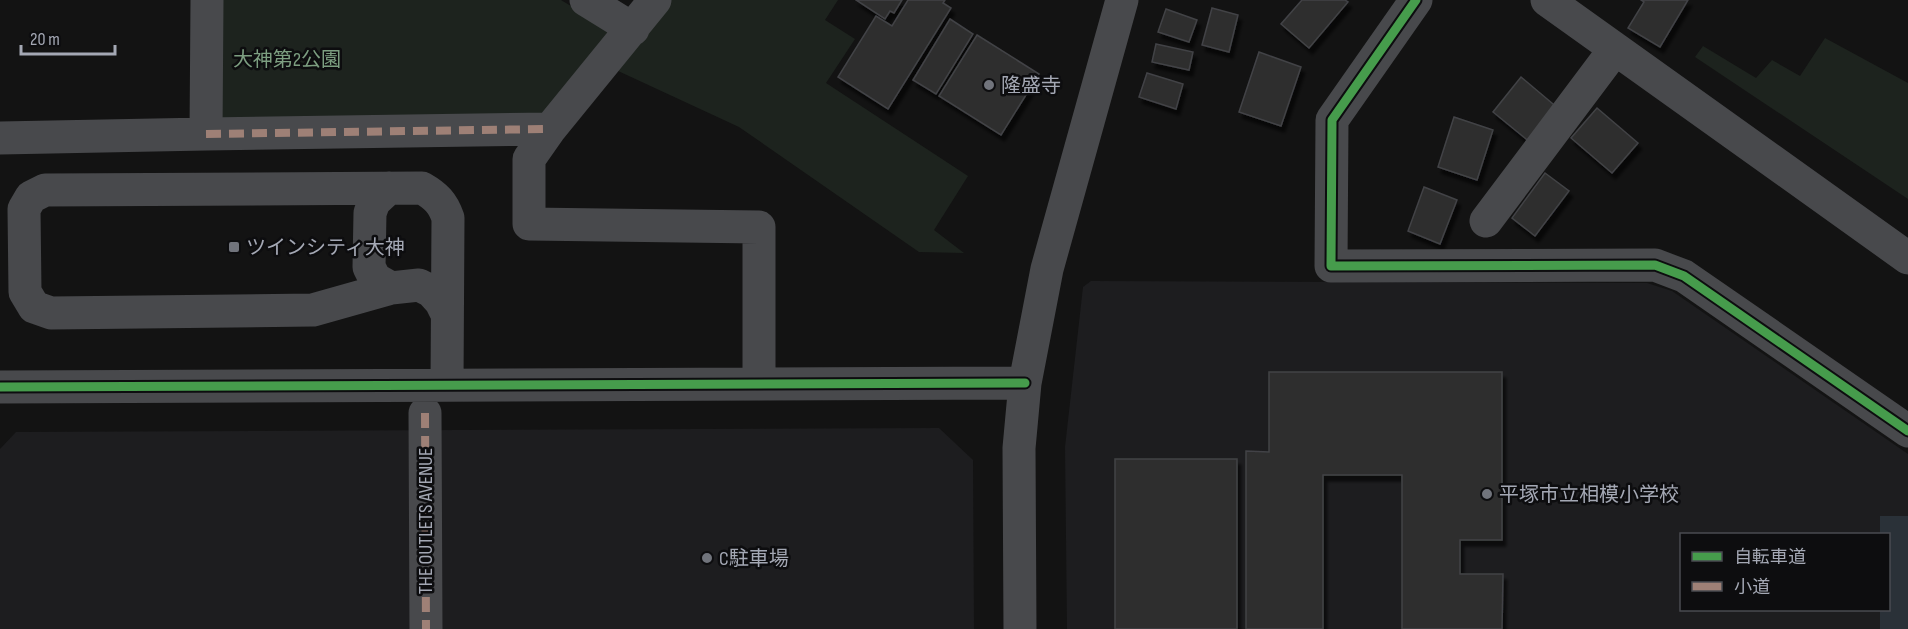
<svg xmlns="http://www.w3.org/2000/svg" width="1908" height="629" font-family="'Sofia Sans Condensed','Noto Sans JP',sans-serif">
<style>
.built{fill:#1d1d1f;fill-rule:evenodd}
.green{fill:#1d231e}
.water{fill:#2a3138}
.building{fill:#2e2e2e;stroke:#424346;stroke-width:1.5;filter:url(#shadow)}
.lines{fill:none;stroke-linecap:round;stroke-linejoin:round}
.minor{stroke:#48494c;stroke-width:33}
.quiet{stroke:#9e8076;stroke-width:8;stroke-dasharray:15 8;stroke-linecap:butt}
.cycleway-casing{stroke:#0d0d0f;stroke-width:13}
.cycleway{stroke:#469c4c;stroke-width:9}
.poi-dot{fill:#71747c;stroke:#0d0d0f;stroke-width:2}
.labels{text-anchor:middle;stroke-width:5;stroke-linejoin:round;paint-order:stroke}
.park-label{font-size:20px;fill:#7c9e80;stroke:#0d0d0f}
.poi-label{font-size:20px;fill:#a4a8b4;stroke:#0d0d0f;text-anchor:start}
.street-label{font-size:20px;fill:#a4a8b4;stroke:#0d0d0f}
</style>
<defs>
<filter id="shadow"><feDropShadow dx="3.5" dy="6" stdDeviation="1.5" flood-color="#0009"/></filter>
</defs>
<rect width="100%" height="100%" fill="#131313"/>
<path class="built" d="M 1091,281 L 1647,283 L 1672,291 L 1908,454 L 1908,629 L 1067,629 L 1065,447 L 1083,287 ZM 1682,534 L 1888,534 L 1888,610 L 1682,610 Z
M 939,428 L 973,460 L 974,629 L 0,629 L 0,449 L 16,432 Z"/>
<path class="green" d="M 219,0 L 561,0 L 612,31 L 549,113 L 220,120 Z
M 670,0 L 838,0 L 825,20 L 855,39 L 826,83 L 968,176 L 934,230 L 964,253 L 919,252 L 739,127 L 616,70 Z
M 1825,38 L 1908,83 L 1908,199 L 1695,57 L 1703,46 L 1756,78 L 1772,60 L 1800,76 Z"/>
<path class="water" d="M 1880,516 L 1908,516 L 1908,629 L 1880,629 L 1880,610 L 1888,610 L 1888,534 L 1880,534 Z"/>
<path class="building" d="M 856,0 L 902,0 L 894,13 L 890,11 L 885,19 Z
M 908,0 L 945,0 L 943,3 L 951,8 L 888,109 L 838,77 L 876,16 L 892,26 Z
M 1302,0 L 1345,0 L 1348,2 L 1309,48 L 1281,24 Z
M 1641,0 L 1688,0 L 1660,47 L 1628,28 L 1644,2 Z
M 1212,8 L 1238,15 L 1229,52 L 1202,45 Z
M 1166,9 L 1197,20 L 1189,42 L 1158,32 Z
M 950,19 L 973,34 L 936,94 L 913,80 Z
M 977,35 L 1039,74 L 1001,135 L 939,96 Z
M 1156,44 L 1193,52 L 1189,70 L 1152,62 Z
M 1259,52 L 1301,67 L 1281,126 L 1239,112 Z
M 1147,73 L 1183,84 L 1176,109 L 1139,97 Z
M 1521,77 L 1559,109 L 1531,143 L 1493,112 Z
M 1597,108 L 1638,143 L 1612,173 L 1571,138 Z
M 1454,117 L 1493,130 L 1477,180 L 1438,167 Z
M 1545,173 L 1569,191 L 1535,236 L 1512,218 Z
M 1424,187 L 1457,200 L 1440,244 L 1408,231 Z
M 1269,372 L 1502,372 L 1502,540 L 1460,540 L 1460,574 L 1503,574 L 1502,629 L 1402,629 L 1402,475 L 1323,475 L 1323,629 L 1246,629 L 1246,451 L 1269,452 Z
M 1115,459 L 1237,459 L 1237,629 L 1115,629 Z"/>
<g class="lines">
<path class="minor" d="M 586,0 L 633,29
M 655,0 L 550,129 L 529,159 L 529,224 L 759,227 L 759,384
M 1416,0 L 1332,120 L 1331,266 L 1655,265 L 1684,276 L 1908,431
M 1547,0 L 1908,258
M 206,134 L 550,129
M 0,138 L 206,134 L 207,0
M 389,188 L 374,202 L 370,213 L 369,267 L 375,279 L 391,288
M 1486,221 L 1615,49
M 447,314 L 441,302 L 431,291 L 419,285 L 391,288 L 313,310 L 51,313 L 34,307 L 25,292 L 24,209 L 31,197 L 45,190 L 422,188 C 436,196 443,203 448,218 L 447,385
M 0,387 L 1025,383
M 425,413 L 426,629
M 1020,629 L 1019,448 L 1025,383 L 1047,269 L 1122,0"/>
<path class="quiet" d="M 206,134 L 550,129
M 425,413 L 426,629"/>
<defs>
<path id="cycleway" d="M 1416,0 L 1332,120 L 1331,266 L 1655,265 L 1684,276 L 1908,431
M 0,387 L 1025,383"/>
</defs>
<use href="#cycleway" class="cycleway-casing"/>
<use href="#cycleway" class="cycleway"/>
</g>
<g class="poi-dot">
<circle cx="989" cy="85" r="6"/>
<rect x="228" y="241" width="12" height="12" rx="3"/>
<circle cx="1487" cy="494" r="6"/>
<circle cx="707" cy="558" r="6"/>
</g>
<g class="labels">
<g class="park-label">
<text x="287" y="66">大神第2公園</text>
</g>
<g class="poi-label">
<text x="1001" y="92">隆盛寺</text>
<text x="246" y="254">ツインシティ大神</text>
<text x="1499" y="501">平塚市立相模小学校</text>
<text x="719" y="565">C駐車場</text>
</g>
<g class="street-label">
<text transform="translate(425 521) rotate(-90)" y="7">THE OUTLETS AVENUE</text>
</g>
</g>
<rect x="1680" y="533" width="210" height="78" fill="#0d0d0f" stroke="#494b51" stroke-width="1.5"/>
<rect x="1692" y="552" width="30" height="9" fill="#469c4c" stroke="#494b51" stroke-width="1.5"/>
<text x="1734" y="563" font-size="18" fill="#a4a8b4">自転車道</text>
<rect x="1692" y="582" width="30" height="9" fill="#9e8076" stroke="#494b51" stroke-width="1.5"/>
<text x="1734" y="593" font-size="18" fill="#a4a8b4">小道</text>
<path d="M21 45v9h94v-9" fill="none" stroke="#a4a8b4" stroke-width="3"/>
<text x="30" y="45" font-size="18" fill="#a4a8b4" stroke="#0d0d0f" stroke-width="4.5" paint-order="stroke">20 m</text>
</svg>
